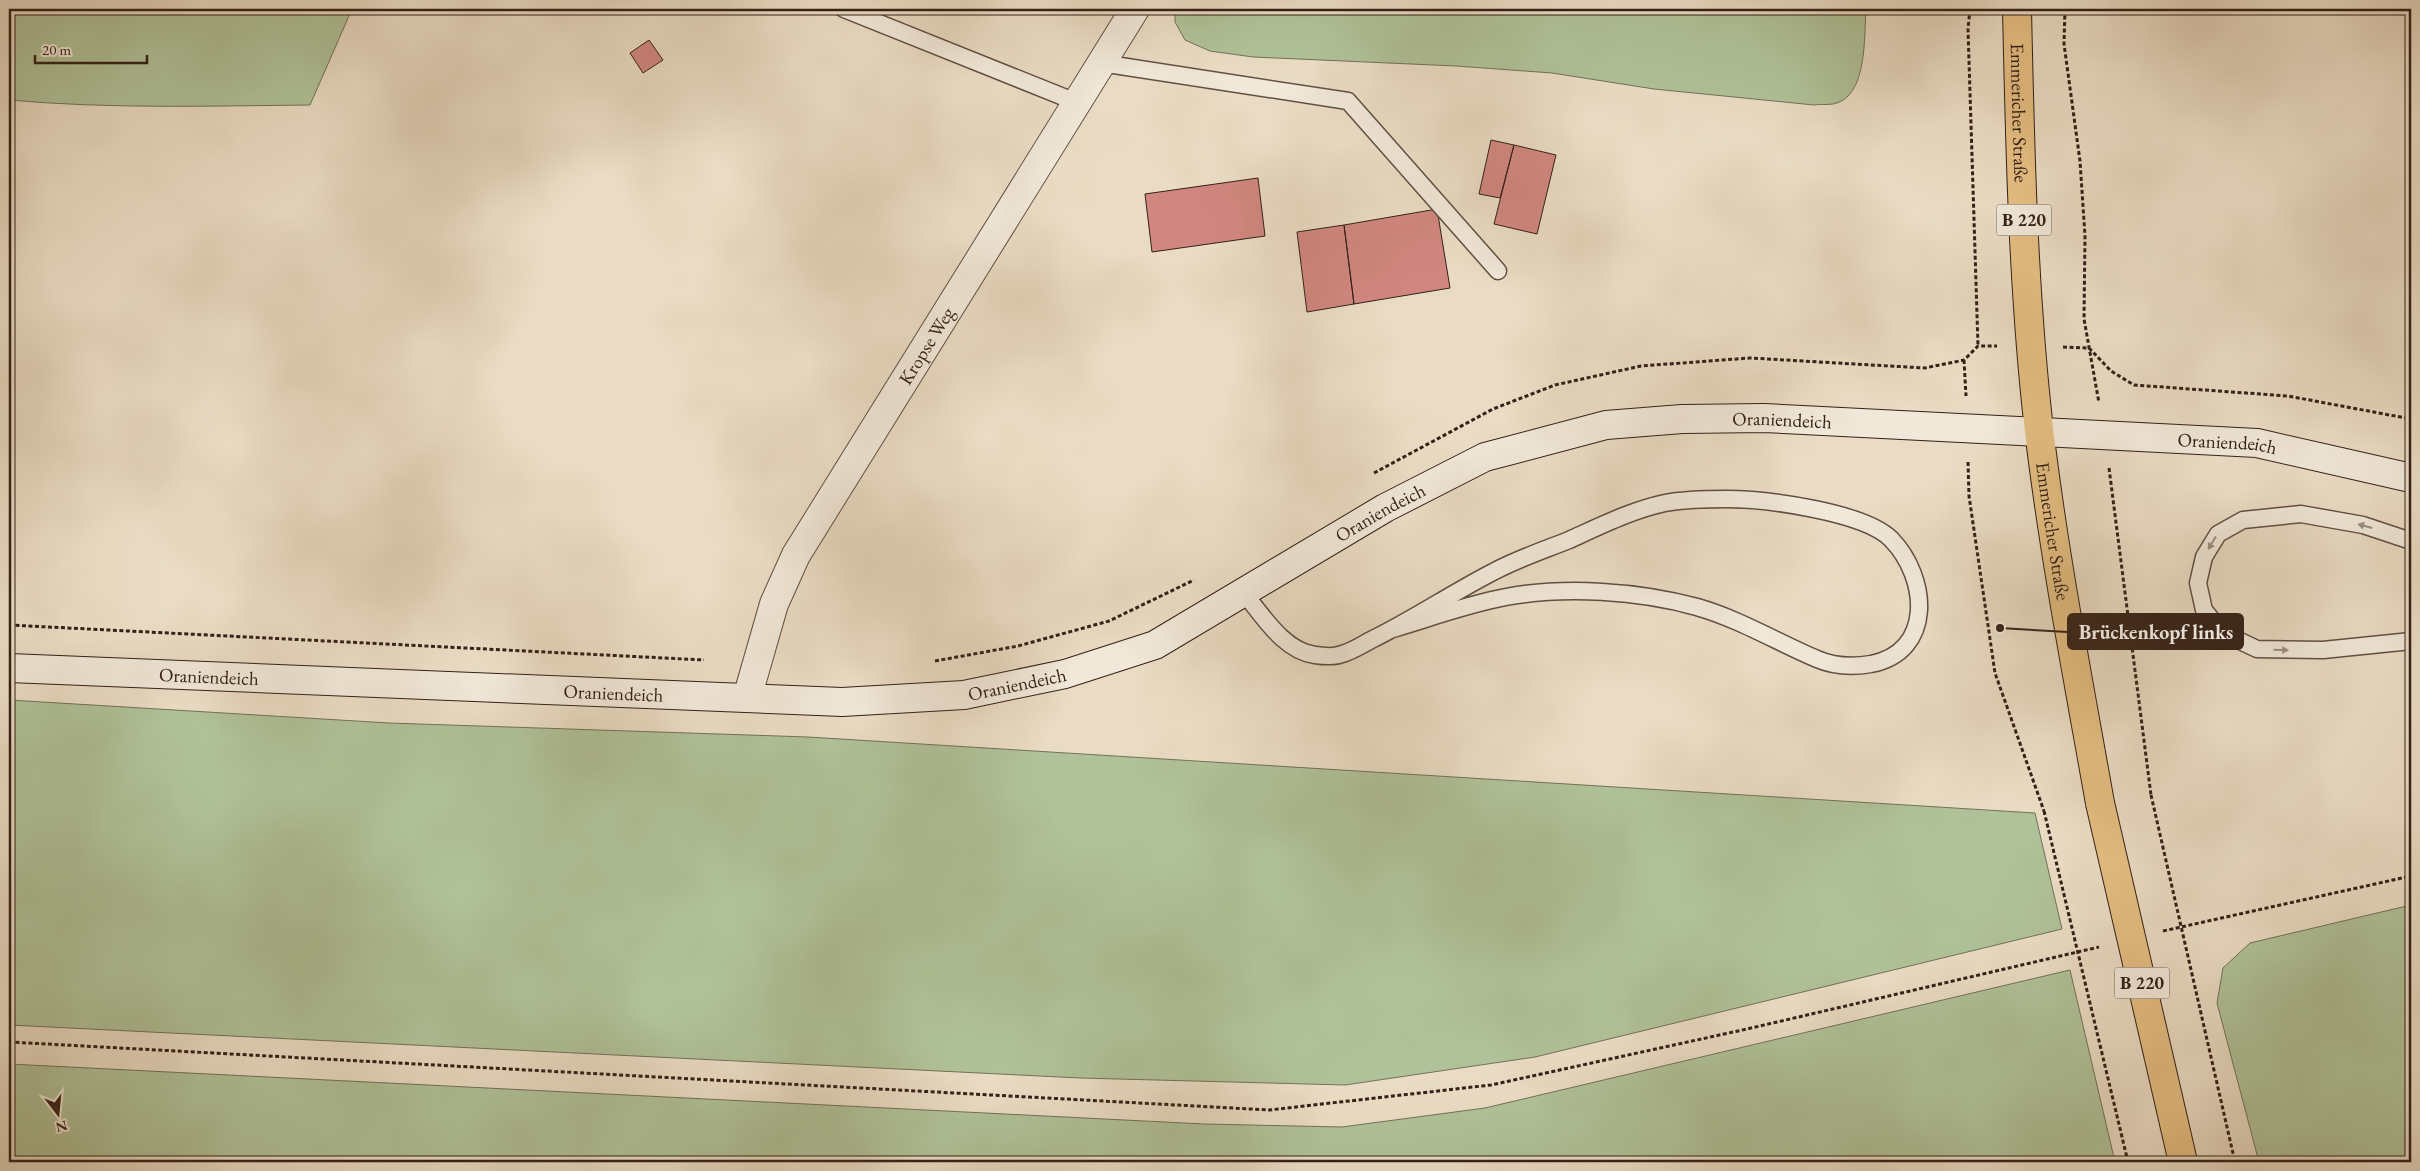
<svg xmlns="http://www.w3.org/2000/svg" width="2420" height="1171" font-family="'EB Garamond',serif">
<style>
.green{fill:#b0c299;stroke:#727158}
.building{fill:#d18780;stroke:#332017}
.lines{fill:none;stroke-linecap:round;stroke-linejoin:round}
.service-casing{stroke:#614f42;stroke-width:19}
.minor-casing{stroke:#614f42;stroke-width:30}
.secondary-casing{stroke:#332017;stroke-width:30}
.primary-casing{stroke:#332017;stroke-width:30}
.path{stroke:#332017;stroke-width:3;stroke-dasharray:4 2.5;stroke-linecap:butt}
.service{stroke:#f1e8d9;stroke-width:16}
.minor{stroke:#f1e8d9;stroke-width:28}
.secondary{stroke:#f1e8d9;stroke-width:28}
.primary{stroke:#e5be82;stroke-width:28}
.primary-bridge-casing{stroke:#332017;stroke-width:30;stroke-linecap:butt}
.path-bridge{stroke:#332017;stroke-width:3;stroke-dasharray:4 2.5;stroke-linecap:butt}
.primary-bridge{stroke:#e5be82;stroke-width:28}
.oneway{fill:#9c8e82}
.labels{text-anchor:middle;stroke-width:4;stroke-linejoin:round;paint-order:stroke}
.shield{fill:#f1e8d9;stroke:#6c5c51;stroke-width:1}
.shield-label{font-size:18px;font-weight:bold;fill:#332017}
.street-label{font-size:19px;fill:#332017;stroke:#f1e8d9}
.leader{fill:none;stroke:#332017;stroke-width:2}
.callout-dot{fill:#332017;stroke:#f1e8d9;stroke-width:2}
.callout{fill:#332017;stroke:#332017;stroke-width:2}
.callout-label{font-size:20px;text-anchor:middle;font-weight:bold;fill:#fff}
</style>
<rect width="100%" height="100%" fill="#eadcc4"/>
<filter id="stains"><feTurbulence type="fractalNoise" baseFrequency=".004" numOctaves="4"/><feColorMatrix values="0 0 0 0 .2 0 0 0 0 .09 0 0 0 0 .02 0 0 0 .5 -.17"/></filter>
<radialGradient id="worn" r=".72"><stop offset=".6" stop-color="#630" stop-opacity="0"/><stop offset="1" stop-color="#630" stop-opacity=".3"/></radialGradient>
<path class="green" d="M 9,9 L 352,9 L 310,105 C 210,106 109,109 9,100 Z
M 1175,9 L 1866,9 C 1864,35 1868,98 1833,104 C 1827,105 1820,104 1814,105 L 1654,89 L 1552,73 L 1456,66 L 1253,57 L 1210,51 L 1185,40 L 1175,22 Z
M 9,700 L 389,723 L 808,737 L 2035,813 L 2062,929 L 1535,1057 L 1345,1085 L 1080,1078 L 9,1025 Z
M 2411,905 L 2411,1162 L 2259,1162 L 2217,1003 L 2223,968 L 2250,943 Z
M 2070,970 L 2115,1162 L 9,1162 L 9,1064 L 1204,1124 L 1342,1127 L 1485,1108 Z"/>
<path class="building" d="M 649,40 L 663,60 L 643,73 L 630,53 Z
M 1491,140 L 1514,145 L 1500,198 L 1479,194 Z
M 1514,145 L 1556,155 L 1537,234 L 1494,224 Z
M 1258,178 L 1265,236 L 1152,252 L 1145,194 Z
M 1437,209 L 1450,288 L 1354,304 L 1344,225 Z
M 1344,225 L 1354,304 L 1307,312 L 1297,232 Z"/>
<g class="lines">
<defs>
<path id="service" d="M 844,9 L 1076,102
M 1101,63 L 1348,101 L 1498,271
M 2411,541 L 2363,525 L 2301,514 L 2243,520 L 2218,534 L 2204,557 L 2198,583 L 2204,610 L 2223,633 L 2257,649 L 2323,650 L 2411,641
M 1244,593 C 1263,616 1284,651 1315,655 C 1322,656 1335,657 1342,654 C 1353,651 1363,644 1373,639 C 1414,619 1452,593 1493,572 C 1517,559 1544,550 1569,540 C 1600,526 1632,510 1665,503 C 1685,499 1707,499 1727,499 C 1766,499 1864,512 1891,539 C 1929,578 1934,652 1871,664 C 1853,667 1833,666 1817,659 C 1777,642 1739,619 1697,607 C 1639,591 1565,586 1506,597 C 1468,604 1430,618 1393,629"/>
<g id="minor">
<path id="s1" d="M 747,698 L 774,604 L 796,555 L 1135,9"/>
</g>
<g id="secondary">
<path id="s2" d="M 9,668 L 842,702 L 964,695 L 1065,674 L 1155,645 L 1385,508 L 1485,457 L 1606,425 L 1682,419 L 1764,418 L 2257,443 L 2411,478"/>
</g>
<g id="primary">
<path id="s3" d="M 2017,9 C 2020,149 2023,290 2039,430 C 2054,555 2078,679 2100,803"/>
</g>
</defs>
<use href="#service" class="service-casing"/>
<use href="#minor" class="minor-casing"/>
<use href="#secondary" class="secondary-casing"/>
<use href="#primary" class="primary-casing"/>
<path class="path" d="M 1970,9 L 1968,29 L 1978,346
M 2065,9 L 2064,44 L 2080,161 L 2085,236 L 2084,319 L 2099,403
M 2063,347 L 2089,348 L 2111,371 L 2134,385 L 2288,396 L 2411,419
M 1964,360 L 1966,396
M 1968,462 L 1969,496 L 1995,673 L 2044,811
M 2109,468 L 2151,795
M 1374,473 L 1493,409 L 1555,385 L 1641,366 L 1750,358 L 1925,368 L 1964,360 L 1978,346 L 1997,346
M 9,625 L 704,660
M 935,661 L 1018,646 L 1109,621 L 1194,580
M 2163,931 L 2411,876
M 9,1042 L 1269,1110 L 1491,1085 L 1747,1029 L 2099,947"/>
<use href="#service" class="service"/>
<use href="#minor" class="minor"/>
<use href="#secondary" class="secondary"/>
<use href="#primary" class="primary"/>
<defs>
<path id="primary-bridge" d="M 2100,803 L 2183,1162"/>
</defs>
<use href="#primary-bridge" class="primary-bridge-casing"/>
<path class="path-bridge" d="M 2151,795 L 2235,1162
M 2044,811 L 2128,1162"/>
<use href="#primary-bridge" class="primary-bridge"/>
</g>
<defs><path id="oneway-solid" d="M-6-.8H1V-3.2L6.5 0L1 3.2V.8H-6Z" transform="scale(1.25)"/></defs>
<g class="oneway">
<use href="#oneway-solid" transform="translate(2365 526) rotate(-165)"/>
<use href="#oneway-solid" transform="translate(2212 543) rotate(121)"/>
<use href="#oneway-solid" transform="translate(2281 650) rotate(1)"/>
</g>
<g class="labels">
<g class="shield">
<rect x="1996.5" y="204.5" width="55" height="31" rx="4"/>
<rect x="2114.5" y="967.5" width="55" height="31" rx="4"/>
</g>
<g class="shield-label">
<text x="2024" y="226">B 220</text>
<text x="2142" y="989">B 220</text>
</g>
<g class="street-label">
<text dy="7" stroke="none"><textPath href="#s3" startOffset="104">Emmericher Straße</textPath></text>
<text dy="7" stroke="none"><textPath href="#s1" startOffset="398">Kropse Weg</textPath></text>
<text dy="7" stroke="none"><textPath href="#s2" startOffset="1835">Oraniendeich</textPath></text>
<text dy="7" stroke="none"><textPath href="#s2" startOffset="2281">Oraniendeich</textPath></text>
<text dy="7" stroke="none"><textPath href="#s2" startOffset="1415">Oraniendeich</textPath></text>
<text dy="7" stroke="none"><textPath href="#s3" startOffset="524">Emmericher Straße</textPath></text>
<text dy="7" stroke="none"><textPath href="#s2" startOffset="200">Oraniendeich</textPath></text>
<text dy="7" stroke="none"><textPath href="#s2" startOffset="1010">Oraniendeich</textPath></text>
<text dy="7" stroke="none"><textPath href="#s2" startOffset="605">Oraniendeich</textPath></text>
</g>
</g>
<path class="leader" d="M2000 628L2068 632"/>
<circle class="callout-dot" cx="2000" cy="628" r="5"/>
<rect class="callout" x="2068" y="614" width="175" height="35" rx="5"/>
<g class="callout-label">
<text x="2156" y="639">Brückenkopf links</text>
</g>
<rect width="2420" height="1171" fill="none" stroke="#eadcc4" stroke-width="30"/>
<rect x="10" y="10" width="2400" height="1151" fill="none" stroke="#332017" stroke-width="2.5"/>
<rect x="15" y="15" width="2390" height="1141" fill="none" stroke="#332017"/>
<g transform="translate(58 1114) rotate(164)" stroke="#f1e8d9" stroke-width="4" paint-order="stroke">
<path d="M0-4L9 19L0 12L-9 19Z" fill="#332017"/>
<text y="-8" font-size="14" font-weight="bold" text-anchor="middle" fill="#332017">N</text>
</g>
<path d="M35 55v8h112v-8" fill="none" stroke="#332017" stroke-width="2.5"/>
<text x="42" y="55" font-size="15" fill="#332017" stroke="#f1e8d9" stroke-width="4" paint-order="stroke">20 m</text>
<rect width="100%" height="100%" filter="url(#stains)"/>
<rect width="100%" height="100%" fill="url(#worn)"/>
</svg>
